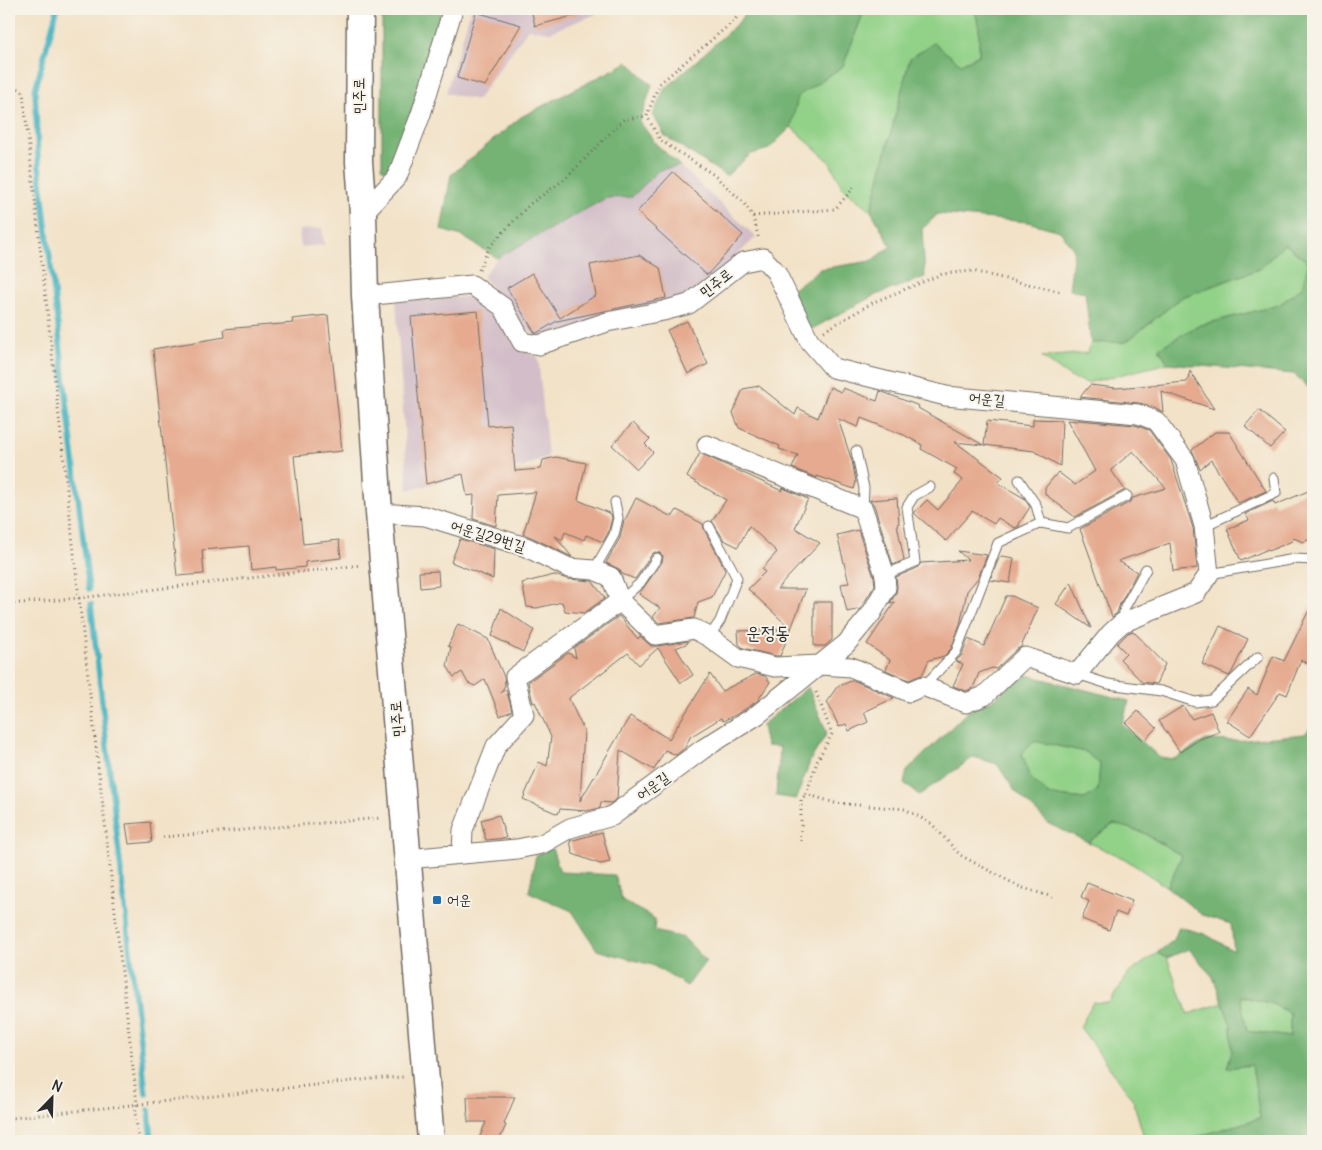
<svg xmlns="http://www.w3.org/2000/svg" width="1322" height="1150" font-family="Delius,'Poor Story',sans-serif">
<style>
.industrial{fill:#d2bdc8}
.green{fill:#92d188;stroke:#5e7e5a}
.forest{fill:#75b374;stroke:#506f50;fill-rule:evenodd}
.lines{fill:none;stroke-linecap:round;stroke-linejoin:round}
.stream{stroke:#46b4c1;stroke-width:5.5}
.building{fill:#e5aa8f}
.service-casing{stroke:#716b62;stroke-width:11}
.minor-casing{stroke:#716b62;stroke-width:21}
.secondary-casing{stroke:#716b62;stroke-width:29}
.path{stroke:#716b62;stroke-width:3;stroke-dasharray:1 4;stroke-linecap:butt}
.service{stroke:#fff;stroke-width:9}
.minor{stroke:#fff;stroke-width:19}
.secondary{stroke:#fff;stroke-width:26}
.poi-dot{fill:#1f6fb2;stroke:#f7f3e8;stroke-width:2}
.labels{text-anchor:middle;stroke-width:4;stroke-linejoin:round;paint-order:stroke}
.street-label{font-size:15px;fill:#2b2b2b;stroke:#f7f3e8}
.poi-label{font-size:15px;fill:#2b2b2b;stroke:#f7f3e8;text-anchor:start}
.quarter-label{font-size:18px;fill:#2b2b2b;stroke:#f7f3e8}
</style>
<rect width="100%" height="100%" fill="#f7f3e8"/>
<filter id="ink" filterUnits="userSpaceOnUse"><feTurbulence type="fractalNoise" baseFrequency=".02" numOctaves="2"/><feDisplacementMap in="SourceGraphic" scale="10" xChannelSelector="R" yChannelSelector="G"/><feConvolveMatrix kernelMatrix="1 2 1 2 8 2 1 2 1" color-interpolation-filters="sRGB"/></filter>
<filter id="wash" filterUnits="userSpaceOnUse"><feTurbulence type="fractalNoise" baseFrequency=".0096" numOctaves="4" result="noise"/><feDisplacementMap in="SourceGraphic" scale="20" xChannelSelector="R" yChannelSelector="G"/><feGaussianBlur stdDeviation="1.12" result="paint"/><feColorMatrix in="noise" values="0 0 0 0 0 0 0 0 0 0 0 0 0 0 0 0 0 1.4 0 .05"/><feComposite in="paint" operator="in"/></filter>
<g filter="url(#wash)">
<rect width="100%" height="100%" fill="#f2e2c8"/>
<path class="industrial" d="M 471,9 L 593,9 L 596,14 L 550,32 L 528,29 L 477,100 L 446,93 Z
M 680,166 L 756,237 L 707,284 L 686,297 L 538,338 L 524,327 L 483,277 L 497,258 L 606,198 L 632,197 L 659,170 Z
M 322,228 L 324,245 L 301,247 L 299,230 Z
M 476,296 L 501,315 L 516,348 L 538,357 L 548,456 L 522,468 L 480,472 L 408,490 L 396,301 Z"/>
<path class="green" d="M 864,9 L 975,9 L 979,29 L 979,55 L 961,64 L 910,58 L 871,211 L 843,188 L 829,161 L 791,127 L 798,96 L 843,66 L 861,19 Z
M 1285,244 L 1309,263 L 1302,287 L 1279,305 L 1197,326 L 1159,349 L 1168,363 L 1087,383 L 1070,377 L 1042,357 L 1087,353 L 1091,343 L 1126,342 L 1182,297 L 1259,269 Z
M 1034,741 L 1086,752 L 1100,764 L 1098,790 L 1085,799 L 1049,795 L 1031,779 L 1022,754 Z
M 1114,824 L 1142,832 L 1182,856 L 1167,887 L 1125,859 L 1088,842 Z
M 1157,953 L 1167,958 L 1188,1014 L 1223,1003 L 1231,1025 L 1232,1051 L 1227,1068 L 1252,1064 L 1260,1118 L 1183,1141 L 1142,1141 L 1143,1134 L 1133,1100 L 1080,1027 L 1093,1002 L 1109,1003 L 1129,973 Z
M 1239,996 L 1270,1003 L 1290,1013 L 1290,1037 L 1247,1031 Z"/>
<path class="forest" d="M 382,9 L 442,9 L 413,110 L 389,170 L 382,169 Z
M 747,9 L 864,9 L 861,19 L 843,66 L 798,96 L 791,127 L 769,149 L 751,154 L 726,176 L 665,136 L 653,115 L 664,90 L 739,22 Z
M 975,9 L 1313,9 L 1313,392 L 1294,374 L 1168,363 L 1159,348 L 1197,326 L 1279,305 L 1302,287 L 1309,263 L 1285,244 L 1259,269 L 1182,297 L 1126,342 L 1091,343 L 1085,292 L 1069,290 L 1074,250 L 1060,231 L 1028,222 L 938,214 L 922,229 L 925,277 L 873,296 L 808,331 L 792,290 L 820,269 L 871,261 L 891,246 L 871,211 L 910,58 L 934,43 L 961,64 L 979,55 L 979,29 Z
M 628,62 L 652,85 L 640,122 L 656,144 L 680,166 L 659,170 L 632,197 L 606,198 L 497,258 L 462,236 L 441,230 L 451,175 L 521,117 Z
M 1023,674 L 1129,701 L 1122,724 L 1159,757 L 1174,759 L 1206,740 L 1234,741 L 1305,734 L 1313,724 L 1313,1141 L 1183,1141 L 1260,1118 L 1252,1065 L 1227,1068 L 1232,1051 L 1231,1025 L 1213,977 L 1189,949 L 1167,958 L 1157,953 L 1174,940 L 1179,927 L 1205,934 L 1234,951 L 1231,924 L 1202,915 L 1167,887 L 1182,856 L 1142,832 L 1114,824 L 1088,842 L 1049,824 L 1015,791 L 997,764 L 974,757 L 919,795 L 904,783 L 907,771 L 968,711 L 994,699 ZM 1034,741 L 1086,752 L 1100,764 L 1098,790 L 1085,799 L 1049,795 L 1031,779 L 1022,754 ZM 1240,996 L 1270,1003 L 1290,1013 L 1290,1037 L 1247,1031 Z
M 808,687 L 827,733 L 811,759 L 796,799 L 776,796 L 780,747 L 766,746 L 762,725 Z
M 552,848 L 560,872 L 615,875 L 622,900 L 655,919 L 654,931 L 684,938 L 706,961 L 687,986 L 652,965 L 597,950 L 572,911 L 529,892 L 536,855 Z"/>
<g class="lines">
<path class="stream" d="M 57,9 L 35,90 L 38,157 L 89,589
M 91,604 L 146,1094
M 149,1110 L 152,1141"/>
</g>
<g id="blocks">
<path class="building" d="M 531,9 L 579,9 L 580,14 L 535,26 Z
M 476,12 L 521,25 L 485,86 L 457,78 Z
M 673,172 L 743,235 L 707,275 L 637,212 Z
M 639,255 L 660,268 L 666,298 L 557,321 L 537,333 L 535,333 L 507,288 L 532,273 L 560,318 L 596,295 L 590,265 Z
M 478,311 L 488,426 L 511,424 L 515,471 L 541,469 L 543,460 L 556,457 L 586,463 L 578,500 L 611,514 L 612,518 L 608,533 L 603,542 L 586,535 L 584,540 L 565,532 L 562,540 L 555,536 L 572,557 L 531,537 L 523,534 L 536,492 L 498,495 L 496,526 L 473,519 L 474,495 L 467,496 L 463,474 L 426,484 L 411,317 Z
M 328,315 L 342,451 L 294,456 L 303,544 L 339,540 L 341,558 L 305,562 L 305,567 L 276,570 L 276,567 L 251,570 L 249,546 L 202,550 L 204,574 L 177,576 L 153,349 L 225,337 L 224,329 L 293,323 L 292,319 Z
M 687,321 L 708,364 L 688,374 L 667,330 Z
M 1190,371 L 1214,409 L 1161,391 L 1163,412 L 1152,406 L 1139,403 L 1080,397 L 1090,385 L 1116,388 L 1187,382 Z
M 759,386 L 795,415 L 798,408 L 818,418 L 830,387 L 841,392 L 843,388 L 877,401 L 880,391 L 919,406 L 918,408 L 983,445 L 955,442 L 1003,477 L 998,483 L 1024,498 L 1030,507 L 1019,524 L 1019,526 L 1015,528 L 998,518 L 994,524 L 972,511 L 946,541 L 914,513 L 927,500 L 938,510 L 963,480 L 954,474 L 957,469 L 921,449 L 922,445 L 904,435 L 861,418 L 858,427 L 838,419 L 852,461 L 856,482 L 854,489 L 817,476 L 817,478 L 792,468 L 798,455 L 779,449 L 780,446 L 739,428 L 733,413 L 743,389 Z
M 1259,410 L 1285,432 L 1270,448 L 1245,426 Z
M 1033,419 L 1062,420 L 1060,466 L 1034,451 L 984,445 L 987,421 L 1033,426 Z
M 1067,420 L 1078,421 L 1078,420 L 1135,425 L 1149,430 L 1171,460 L 1193,528 L 1197,568 L 1173,571 L 1170,543 L 1118,561 L 1137,572 L 1120,604 L 1117,613 L 1112,617 L 1080,529 L 1130,502 L 1133,498 L 1166,488 L 1133,451 L 1111,470 L 1125,490 L 1075,517 L 1045,494 L 1045,488 L 1058,472 L 1075,485 L 1095,471 Z
M 633,423 L 650,439 L 645,444 L 653,452 L 637,469 L 612,445 Z
M 1215,432 L 1229,432 L 1266,491 L 1238,503 L 1211,460 L 1200,469 L 1192,450 Z
M 700,453 L 782,491 L 783,488 L 808,499 L 795,528 L 820,543 L 777,589 L 806,589 L 791,629 L 748,589 L 765,572 L 762,569 L 777,552 L 749,526 L 738,547 L 724,540 L 712,521 L 726,500 L 687,477 Z
M 1313,489 L 1313,538 L 1303,542 L 1294,538 L 1292,541 L 1269,551 L 1268,549 L 1241,561 L 1227,529 L 1249,520 L 1245,514 L 1273,501 L 1275,505 Z
M 636,498 L 670,516 L 671,515 L 673,516 L 677,510 L 703,524 L 704,529 L 723,565 L 725,571 L 712,597 L 698,602 L 694,618 L 659,623 L 653,617 L 660,608 L 639,594 L 662,562 L 663,556 L 660,553 L 655,552 L 652,554 L 635,579 L 622,574 L 619,569 L 606,563 L 620,538 L 624,520 L 625,520 Z
M 897,498 L 899,523 L 897,524 L 904,560 L 893,565 L 874,505 L 870,500 Z
M 858,530 L 874,577 L 875,585 L 860,609 L 847,612 L 841,584 L 849,583 L 837,535 Z
M 460,539 L 494,549 L 493,579 L 451,562 Z
M 958,551 L 987,555 L 978,578 L 967,591 L 960,625 L 951,649 L 944,656 L 929,660 L 922,675 L 909,680 L 886,670 L 890,660 L 867,644 L 895,602 L 890,603 L 896,593 L 897,587 L 896,577 L 917,568 L 921,563 L 968,560 Z
M 1002,556 L 1014,558 L 1010,583 L 990,580 L 999,558 Z
M 438,571 L 439,586 L 420,588 L 419,572 Z
M 554,575 L 568,579 L 592,581 L 605,598 L 584,613 L 565,611 L 562,602 L 537,608 L 527,607 L 522,583 Z
M 1071,582 L 1091,628 L 1056,604 Z
M 1006,596 L 1012,596 L 1038,608 L 1021,647 L 1017,649 L 996,669 L 992,668 L 979,673 L 973,688 L 966,691 L 953,686 L 963,664 L 956,661 L 962,655 L 968,639 L 984,646 Z
M 814,602 L 832,602 L 832,640 L 825,646 L 814,646 Z
M 1313,602 L 1313,666 L 1301,660 L 1287,695 L 1280,692 L 1250,736 L 1227,721 L 1248,689 L 1257,695 L 1273,656 L 1284,661 Z
M 501,608 L 534,630 L 523,652 L 492,636 Z
M 619,616 L 638,639 L 640,636 L 651,646 L 657,646 L 687,641 L 688,643 L 676,648 L 693,675 L 681,683 L 658,648 L 639,665 L 628,653 L 570,697 L 569,699 L 584,731 L 580,801 L 630,716 L 669,739 L 710,674 L 722,691 L 756,674 L 765,676 L 770,682 L 758,700 L 750,706 L 737,714 L 723,721 L 721,718 L 690,737 L 685,748 L 676,755 L 665,750 L 654,770 L 620,750 L 617,799 L 611,803 L 601,802 L 600,808 L 587,811 L 560,809 L 558,814 L 523,799 L 539,762 L 547,766 L 551,737 L 535,702 L 533,703 L 528,682 L 568,653 L 576,658 L 574,648 Z
M 458,624 L 488,639 L 504,677 L 505,685 L 501,693 L 506,689 L 512,711 L 500,716 L 485,679 L 475,686 L 468,683 L 462,672 L 454,677 L 447,666 L 451,647 L 448,646 Z
M 1220,626 L 1248,639 L 1232,672 L 1229,676 L 1202,664 Z
M 791,629 L 780,656 L 776,656 L 743,648 L 739,644 L 738,631 Z
M 1133,631 L 1165,664 L 1156,684 L 1142,682 L 1120,659 L 1126,653 L 1117,644 L 1128,633 Z
M 851,681 L 855,681 L 894,698 L 864,712 L 868,722 L 849,731 L 846,724 L 839,727 L 827,701 L 837,687 Z
M 1183,706 L 1192,719 L 1211,712 L 1219,732 L 1200,739 L 1180,752 L 1159,721 Z
M 1138,711 L 1156,728 L 1144,741 L 1126,723 Z
M 499,815 L 506,838 L 486,840 L 481,820 Z
M 150,822 L 152,842 L 129,844 L 126,824 Z
M 602,832 L 610,862 L 600,864 L 573,854 L 570,841 Z
M 1087,883 L 1132,901 L 1126,916 L 1116,912 L 1109,930 L 1082,919 L 1089,901 L 1081,897 Z
M 467,1097 L 515,1097 L 504,1124 L 506,1125 L 499,1141 L 478,1141 L 486,1122 L 468,1122 Z"/>
</g>
</g>
<g filter="url(#ink)">
<use href="#blocks" fill-opacity="0" stroke="#716b62" stroke-width="1"/>
<g class="lines">
<defs>
<path id="service" d="M 856,451 L 864,488 L 863,509
M 1019,480 L 1036,505 L 1041,523
M 1204,526 L 1276,493 L 1274,478
M 594,570 L 614,535 L 618,518 L 615,502
M 1209,574 L 1295,559 L 1313,560
M 885,575 L 915,562 L 907,507 L 914,496 L 930,487
M 620,601 L 640,583 L 657,558
M 1122,623 L 1125,607 L 1146,569
M 709,637 L 720,621 L 737,578 L 709,526
M 1077,674 L 1108,684 L 1161,691 L 1195,702 L 1212,700 L 1258,657
M 924,686 L 956,652 L 998,543 L 1041,523 L 1068,528 L 1127,496"/>
<path id="minor" d="M 363,213 L 397,177 L 421,114 L 453,9
M 365,296 L 472,285 L 503,307 L 522,342 L 539,345 L 607,322 L 663,311 L 689,304 L 743,262 L 763,258 L 776,272 L 809,340 L 833,368 L 946,396 L 1138,414 L 1156,421 L 1185,460 L 1204,526 L 1209,574 L 1196,593 L 1122,623 L 1111,633 L 1077,674 L 1025,657 L 984,696 L 966,703 L 923,686 L 909,692 L 851,667 L 820,665 L 775,667 L 738,658 L 709,637 L 694,629 L 655,635 L 620,601 L 611,577 L 594,570 L 569,568 L 526,547 L 425,516 L 379,513
M 462,854 L 463,830 L 496,746 L 524,715 L 515,677 L 620,601
M 407,859 L 517,849 L 542,844 L 570,828 L 612,816 L 703,749 L 757,715 L 846,644 L 871,614 L 886,588 L 885,575 L 863,509 L 707,445"/>
<path id="secondary" d="M 360,9 L 359,162 L 363,213 L 365,296 L 379,513 L 431,1141"/>
</defs>
<use href="#service" class="service-casing"/>
<use href="#minor" class="minor-casing"/>
<use href="#secondary" class="secondary-casing"/>
<path class="path" d="M 741,9 L 735,20 L 659,84 L 647,116 L 660,140 L 714,175 L 744,203 L 753,216 L 759,240
M 9,86 L 15,86 L 23,92 L 79,598 L 137,1103 L 135,1113 L 139,1141
M 753,216 L 835,209 L 856,185
M 479,270 L 490,246 L 530,204 L 565,179 L 624,119 L 647,116
M 824,331 L 874,302 L 942,274 L 972,271 L 1062,292
M 9,604 L 79,598 L 361,565
M 816,692 L 832,734 L 818,759 L 806,794 L 835,803 L 905,809 L 932,824 L 960,855 L 1020,887 L 1056,898
M 163,837 L 381,818
M 801,841 L 801,800 L 806,794
M 9,1125 L 11,1118 L 371,1079 L 403,1077"/>
<use href="#service" class="service"/>
<use href="#minor" class="minor"/>
<use href="#secondary" class="secondary"/>
</g>
</g>
<rect class="poi-dot" x="432" y="895" width="10" height="10" rx="2.5"/>
<g class="labels">
<g class="street-label">
<text transform="translate(359 96) rotate(-90)" y="5">민주로</text>
<text transform="translate(716 283) rotate(-38)" y="5">민주로</text>
<text transform="translate(987 399) rotate(6)" y="5">어운길</text>
<text transform="translate(488 536) rotate(17)" y="5">어운길29번길</text>
<text transform="translate(397 719) rotate(-95)" y="5">민주로</text>
<text transform="translate(653 786) rotate(-36)" y="5">어운길</text>
</g>
<g class="poi-label">
<text x="447" y="905">어운</text>
</g>
<g class="quarter-label">
<text x="768" y="639">운정동</text>
</g>
</g>
<rect width="1322" height="1150" fill="none" stroke="#f7f3e8" stroke-width="30"/>
<g transform="translate(52 1098) rotate(23)" stroke="#f7f3e8" stroke-width="4" paint-order="stroke">
<path d="M0-4L9 19L0 12L-9 19Z" fill="#2b2b2b"/>
<text y="-8" font-size="14" font-weight="bold" text-anchor="middle" fill="#2b2b2b">N</text>
</g>
</svg>
